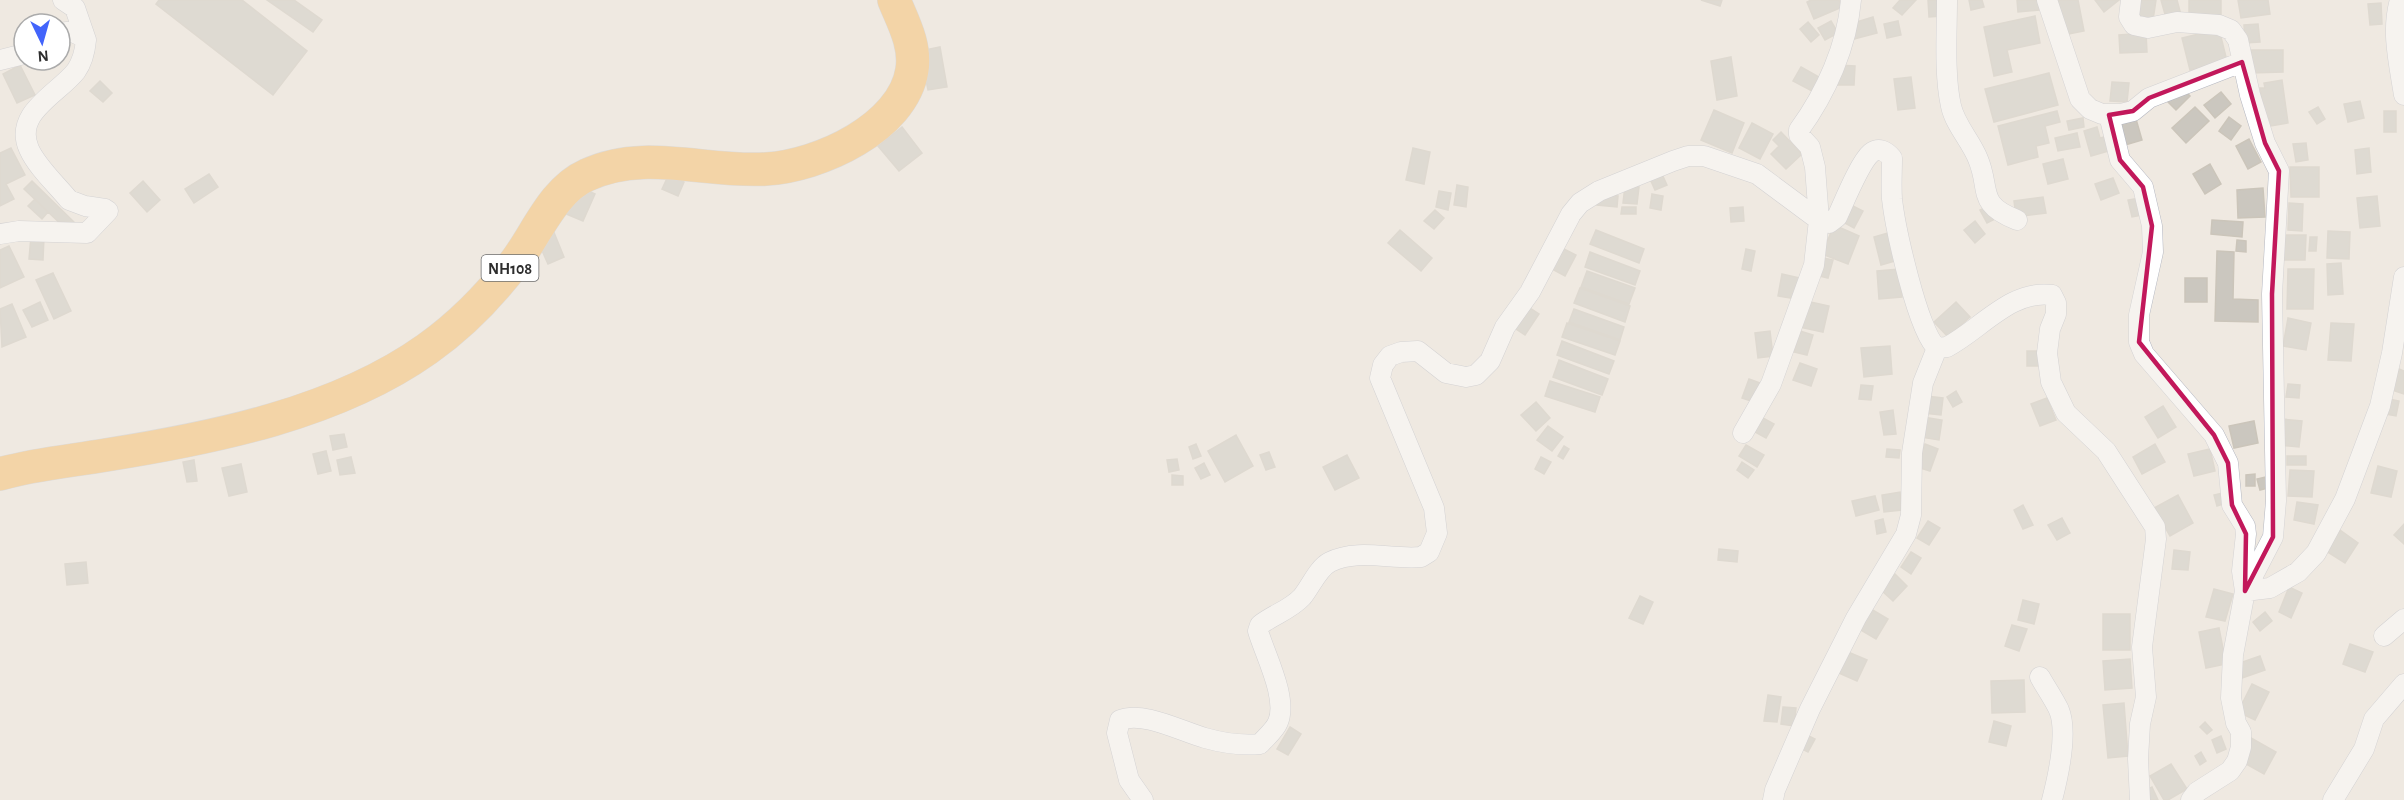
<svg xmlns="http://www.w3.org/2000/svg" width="2404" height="800" font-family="'Alegreya Sans',sans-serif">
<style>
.building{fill:#cbc7bf;stroke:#cbc5ba;stroke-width:1.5}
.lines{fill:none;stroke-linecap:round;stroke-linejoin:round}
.minor-casing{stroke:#b4b7c1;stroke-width:21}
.trunk-casing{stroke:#c9c9c9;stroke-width:34}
.minor{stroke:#fff;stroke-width:20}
.trunk{stroke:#f8ba60;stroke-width:33}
.marked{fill:none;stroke:#c2185b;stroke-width:4.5;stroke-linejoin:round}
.labels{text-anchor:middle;stroke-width:5;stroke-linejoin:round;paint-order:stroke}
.shield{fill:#fff;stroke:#6d6d6d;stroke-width:1.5}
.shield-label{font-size:16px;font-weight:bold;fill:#2e2e2e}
</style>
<rect width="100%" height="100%" fill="#efe9e1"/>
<path class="building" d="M 159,0 L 242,0 L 307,51 L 273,95 L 156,4 Z
M 267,0 L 294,0 L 322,20 L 313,32 Z
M 1701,0 L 1722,0 L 1720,6 Z
M 1811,0 L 1839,0 L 1842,7 L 1814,19 L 1807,2 Z
M 1900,0 L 1916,0 L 1902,15 L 1893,8 Z
M 1928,0 L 1941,0 L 1942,16 L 1929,17 Z
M 1969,0 L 1982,0 L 1984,7 L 1971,10 Z
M 2017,0 L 2038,0 L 2039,10 L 2018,12 Z
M 2056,0 L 2078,0 L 2084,31 L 2063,35 Z
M 2095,0 L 2119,0 L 2104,12 Z
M 2138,0 L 2156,0 L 2153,20 L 2136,18 Z
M 2161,0 L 2177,0 L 2181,15 L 2166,18 Z
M 2189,0 L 2221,0 L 2221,19 L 2189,18 Z
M 2238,0 L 2268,0 L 2270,14 L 2241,18 Z
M 2381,3 L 2382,24 L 2370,25 L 2368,4 Z
M 2035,16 L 2040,43 L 2007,50 L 2012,72 L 1994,76 L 1984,27 Z
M 1873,17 L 1877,33 L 1854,39 L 1850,24 Z
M 1831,21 L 1838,33 L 1825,40 L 1818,28 Z
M 1898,21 L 1901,35 L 1887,38 L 1884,24 Z
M 1808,22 L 1819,35 L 1811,42 L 1800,29 Z
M 2258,24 L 2260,42 L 2245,43 L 2244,25 Z
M 2219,29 L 2227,61 L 2190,70 L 2182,38 Z
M 2146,33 L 2147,52 L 2120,53 L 2119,35 Z
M 940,47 L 947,87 L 928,90 L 920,51 Z
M 2251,50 L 2283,50 L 2283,72 L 2251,73 Z
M 1731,57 L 1737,96 L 1717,100 L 1711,61 Z
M 20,65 L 35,95 L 17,103 L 3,74 Z
M 1837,65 L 1855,66 L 1854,85 L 1837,85 Z
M 1801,67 L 1819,77 L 1812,91 L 1793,81 Z
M 2049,73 L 2058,105 L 1994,122 L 1985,89 Z
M 1911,77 L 1915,108 L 1898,110 L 1894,79 Z
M 2282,80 L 2288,123 L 2271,126 L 2269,118 L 2265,119 L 2260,88 L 2265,88 L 2264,83 Z
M 100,81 L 112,93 L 103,102 L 90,91 Z
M 2112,82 L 2129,83 L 2127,102 L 2110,101 Z
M 2182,88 L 2190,96 L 2176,110 L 2168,102 Z
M 2221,92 L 2231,104 L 2215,118 L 2204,105 Z
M 2360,101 L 2364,118 L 2348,122 L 2344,104 Z
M 2195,107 L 2209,121 L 2186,143 L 2172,128 Z
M 2318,107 L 2325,119 L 2317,124 L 2309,112 Z
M 1714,110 L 1744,123 L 1732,153 L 1701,140 Z
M 2057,111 L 2060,122 L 2045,126 L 2049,143 L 2036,146 L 2038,157 L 2008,165 L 1998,126 Z
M 2384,111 L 2396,111 L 2396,132 L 2384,132 Z
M 2229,117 L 2241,126 L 2231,140 L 2219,131 Z
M 2083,118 L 2084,127 L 2069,130 L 2067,121 Z
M 2136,119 L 2142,140 L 2125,145 L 2119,123 Z
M 1752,123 L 1773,134 L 1760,159 L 1739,148 Z
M 902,127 L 922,153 L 899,171 L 878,146 Z
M 2097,127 L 2100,138 L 2109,136 L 2112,150 L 2091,156 L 2084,131 Z
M 1781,132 L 1802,154 L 1786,169 L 1771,154 L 1779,146 L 1773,140 Z
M 2077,133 L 2080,147 L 2058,151 L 2055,138 Z
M 2249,139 L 2261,162 L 2248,169 L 2236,146 Z
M 2306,143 L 2308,160 L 2296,162 L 2293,144 Z
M 11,148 L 25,175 L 6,184 L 14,199 L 0,206 L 0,153 Z
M 1413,148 L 1430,152 L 1424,184 L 1406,180 Z
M 2369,148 L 2371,172 L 2357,174 L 2355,150 Z
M 2063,159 L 2068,179 L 2048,184 L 2043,164 Z
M 2210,164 L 2221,184 L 2205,194 L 2193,174 Z
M 2290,167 L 2319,167 L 2319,197 L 2291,197 Z
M 209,174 L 218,187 L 194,203 L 185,189 Z
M 669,174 L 684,182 L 678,196 L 662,189 Z
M 1662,174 L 1667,185 L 1655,190 L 1650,179 Z
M 2113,178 L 2119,193 L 2101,200 L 2095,184 Z
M 32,181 L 75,223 L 68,231 L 24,189 Z
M 143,181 L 160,200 L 147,212 L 130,193 Z
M 1457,185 L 1468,187 L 1466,207 L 1454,205 Z
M 576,186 L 595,194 L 583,221 L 564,213 Z
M 1625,186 L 1639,187 L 1637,204 L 1623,203 Z
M 2263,188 L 2265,217 L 2238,218 L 2237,190 Z
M 1439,191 L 1451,193 L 1448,210 L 1436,207 Z
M 1599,194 L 1618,196 L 1617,207 L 1597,205 Z
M 1652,194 L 1663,196 L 1661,210 L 1650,208 Z
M 2377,196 L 2380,226 L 2360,228 L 2357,198 Z
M 2043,197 L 2046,213 L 2016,217 L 2014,201 Z
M 2139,198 L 2143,215 L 2132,217 L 2128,200 Z
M 35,199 L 48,212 L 42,219 L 28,206 Z
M 2289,203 L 2303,204 L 2302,231 L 2288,230 Z
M 1849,204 L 1863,211 L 1854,228 L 1841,221 Z
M 1988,206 L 1995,219 L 1987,223 L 1980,210 Z
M 1622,207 L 1636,207 L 1636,214 L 1621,214 Z
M 1743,207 L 1744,221 L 1731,222 L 1730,208 Z
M 1435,210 L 1444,218 L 1434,229 L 1424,221 Z
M 2212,220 L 2243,222 L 2242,237 L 2211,234 Z
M 1975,221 L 1985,234 L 1975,243 L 1964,230 Z
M 1834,225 L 1859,236 L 1848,264 L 1822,254 Z
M 553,230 L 564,257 L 548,264 L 536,237 Z
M 1400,230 L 1432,258 L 1421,271 L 1388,243 Z
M 1596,230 L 1644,249 L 1639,263 L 1590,244 Z
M 2328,231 L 2350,232 L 2349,259 L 2327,258 Z
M 1888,233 L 1895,261 L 1881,265 L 1874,237 Z
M 2285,235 L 2306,235 L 2305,260 L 2284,260 Z
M 31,236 L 44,237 L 43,260 L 29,259 Z
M 2310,237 L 2317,237 L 2316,251 L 2309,251 Z
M 2237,240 L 2246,241 L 2246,252 L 2236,251 Z
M 9,246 L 24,277 L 0,288 L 0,250 Z
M 1560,247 L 1576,255 L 1565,276 L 1550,268 Z
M 1746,249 L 1755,251 L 1751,271 L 1742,269 Z
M 2217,251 L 2234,252 L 2233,299 L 2258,300 L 2258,322 L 2215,321 Z
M 1590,252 L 1640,271 L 1635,285 L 1585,267 Z
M 1819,257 L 1833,260 L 1828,278 L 1815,275 Z
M 2341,263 L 2343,294 L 2328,295 L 2327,264 Z
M 1899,269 L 1902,297 L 1879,299 L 1877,271 Z
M 2288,269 L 2314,269 L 2313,309 L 2287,309 Z
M 1587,271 L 1635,288 L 1629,304 L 1581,287 Z
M 53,273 L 71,311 L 54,319 L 36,280 Z
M 1782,274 L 1800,278 L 1796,299 L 1778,296 Z
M 2185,278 L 2207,278 L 2207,302 L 2185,302 Z
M 1580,288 L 1630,306 L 1625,322 L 1574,303 Z
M 1806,301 L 1829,306 L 1823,332 L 1799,327 Z
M 40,302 L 48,320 L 32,327 L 23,310 Z
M 1956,302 L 1970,317 L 1948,337 L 1934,322 Z
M 12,304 L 26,337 L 2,347 L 0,309 Z
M 1527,306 L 1539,314 L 1525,335 L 1513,327 Z
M 1574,309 L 1624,327 L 1620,340 L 1569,322 Z
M 2288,318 L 2311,323 L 2306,350 L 2283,346 Z
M 1567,323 L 1620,341 L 1615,355 L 1562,337 Z
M 2331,323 L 2354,324 L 2351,361 L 2328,360 Z
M 1770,331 L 1773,356 L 1758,358 L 1755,333 Z
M 1800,331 L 1813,335 L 1807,355 L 1794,352 Z
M 1562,341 L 1614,361 L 1609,374 L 1557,355 Z
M 1890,346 L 1892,374 L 1864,377 L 1861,348 Z
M 2027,351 L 2040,351 L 2040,366 L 2027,366 Z
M 1559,360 L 1608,379 L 1602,395 L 1553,377 Z
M 1800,363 L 1817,369 L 1811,386 L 1793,380 Z
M 2399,369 L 2404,371 L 2404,394 L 2392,390 Z
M 1749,379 L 1760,383 L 1754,402 L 1742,398 Z
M 1550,381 L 1600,397 L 1595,412 L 1545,396 Z
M 2288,384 L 2300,385 L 2299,398 L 2286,397 Z
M 1861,385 L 1873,386 L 1871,400 L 1859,399 Z
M 1956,391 L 1962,402 L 1953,407 L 1947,397 Z
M 1926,396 L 1943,398 L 1941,415 L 1923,413 Z
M 2047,398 L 2056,420 L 2040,426 L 2031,404 Z
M 2389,399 L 2399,401 L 2396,416 L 2385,414 Z
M 1536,402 L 1550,418 L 1536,431 L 1521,415 Z
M 2163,406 L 2176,427 L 2158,438 L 2145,417 Z
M 1893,410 L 1896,434 L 1884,435 L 1880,412 Z
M 1923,417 L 1942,420 L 1939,440 L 1920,437 Z
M 1763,418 L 1774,424 L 1766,438 L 1755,432 Z
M 2282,419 L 2302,421 L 2299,447 L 2279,445 Z
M 2254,421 L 2258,443 L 2234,448 L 2229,426 Z
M 1548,426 L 1563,437 L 1552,451 L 1537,440 Z
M 344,434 L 347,447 L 333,450 L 330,436 Z
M 1236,435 L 1253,466 L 1225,482 L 1208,451 Z
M 1196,444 L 1201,456 L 1193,459 L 1189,447 Z
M 1925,444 L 1938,449 L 1930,471 L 1917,467 Z
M 2155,444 L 2165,462 L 2142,474 L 2133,457 Z
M 1746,445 L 1764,455 L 1757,467 L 1739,456 Z
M 1564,446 L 1569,449 L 1563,459 L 1558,456 Z
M 1887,449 L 1900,450 L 1899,458 L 1886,457 Z
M 2210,449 L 2215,471 L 2194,476 L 2188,454 Z
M 326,451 L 331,471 L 318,474 L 313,454 Z
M 1269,452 L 1275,467 L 1266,470 L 1260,455 Z
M 1347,455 L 1359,478 L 1335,490 L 1323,467 Z
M 2287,456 L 2306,456 L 2306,465 L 2287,465 Z
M 351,457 L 355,473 L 340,475 L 337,460 Z
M 1541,457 L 1551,462 L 1544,474 L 1535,469 Z
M 1177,459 L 1179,470 L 1169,472 L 1167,460 Z
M 194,460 L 197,481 L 187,482 L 183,462 Z
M 1742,462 L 1754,470 L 1748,478 L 1737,470 Z
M 1204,463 L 1210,475 L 1201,479 L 1195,468 Z
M 241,464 L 247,492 L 229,496 L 222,468 Z
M 2378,466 L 2397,471 L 2391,497 L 2371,493 Z
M 2290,470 L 2314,471 L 2312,497 L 2288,496 Z
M 2255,474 L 2255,486 L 2246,486 L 2246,475 Z
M 1172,475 L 1183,476 L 1183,485 L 1172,485 Z
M 2266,477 L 2268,488 L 2260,490 L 2257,479 Z
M 1900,492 L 1902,510 L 1884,512 L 1882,495 Z
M 2223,493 L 2226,503 L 2217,506 L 2214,495 Z
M 2178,495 L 2193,523 L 2170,536 L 2154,508 Z
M 1875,496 L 1879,510 L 1856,516 L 1852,501 Z
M 2297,502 L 2318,505 L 2314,524 L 2294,520 Z
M 2023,505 L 2033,525 L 2023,529 L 2014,510 Z
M 2062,518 L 2070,533 L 2057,540 L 2048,525 Z
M 1883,519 L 1886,532 L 1877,534 L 1875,521 Z
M 1928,521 L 1940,528 L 1929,545 L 1917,538 Z
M 2404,524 L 2404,544 L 2394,535 Z
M 2340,530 L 2358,543 L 2345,563 L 2326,551 Z
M 1719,549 L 1738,551 L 1737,562 L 1718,560 Z
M 2174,550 L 2190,552 L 2188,570 L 2172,569 Z
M 1911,552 L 1921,558 L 1911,574 L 1901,567 Z
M 86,562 L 88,583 L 67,585 L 65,564 Z
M 1895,574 L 1907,586 L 1893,601 L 1881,590 Z
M 2289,587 L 2302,593 L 2291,618 L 2279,612 Z
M 2214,589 L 2233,594 L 2225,621 L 2206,617 Z
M 1640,596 L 1653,602 L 1643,624 L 1629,618 Z
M 2023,600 L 2039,604 L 2034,624 L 2018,620 Z
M 1871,609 L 1888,619 L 1876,639 L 1859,629 Z
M 2265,612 L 2272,621 L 2260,631 L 2253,622 Z
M 2103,614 L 2130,614 L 2130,650 L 2103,650 Z
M 2012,625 L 2027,629 L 2019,651 L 2005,646 Z
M 2219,628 L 2226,664 L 2206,668 L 2199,632 Z
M 2350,644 L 2373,652 L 2365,672 L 2343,664 Z
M 1848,652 L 1867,660 L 1857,681 L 1839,673 Z
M 2260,656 L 2265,670 L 2242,678 L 2237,664 Z
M 2130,659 L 2132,688 L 2105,690 L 2103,661 Z
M 2024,680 L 2025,712 L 1992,713 L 1991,681 Z
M 2252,684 L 2269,692 L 2255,720 L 2238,712 Z
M 1768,695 L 1781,697 L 1777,722 L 1764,721 Z
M 2124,703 L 2128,756 L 2108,758 L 2103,705 Z
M 1783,707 L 1796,708 L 1794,726 L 1781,724 Z
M 1994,721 L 2011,726 L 2006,746 L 1989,742 Z
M 2205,722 L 2212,730 L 2207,734 L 2200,727 Z
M 1290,727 L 1301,734 L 1288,755 L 1277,749 Z
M 1805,734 L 1815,739 L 1808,752 L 1798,747 Z
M 2221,736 L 2226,749 L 2217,753 L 2212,740 Z
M 2251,738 L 2276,752 L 2264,774 L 2239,760 Z
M 2201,752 L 2206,761 L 2200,765 L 2195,756 Z
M 2171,764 L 2187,789 L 2168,800 L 2164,800 L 2150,776 Z
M 2152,787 L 2158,800 L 2147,800 L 2142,792 Z"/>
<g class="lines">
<defs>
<path id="minor" d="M 63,0 L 75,8 L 86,40
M 1947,0 C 1947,32 1944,75 1951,106 C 1955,125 1971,141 1978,159 C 1991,190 1976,204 2017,220
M 2047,0 L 2080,99 L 2090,109 L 2102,114 L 2121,114 L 2133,111 L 2149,98 L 2242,62
M 2131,0 L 2129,17 L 2134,25 L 2148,28 L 2177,22 L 2219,25 L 2231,30 L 2238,40 L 2250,95 L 2265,143 L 2279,171 L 2272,294 L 2276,501 L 2273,537 L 2245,591 L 2233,655 L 2231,698 L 2236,723 L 2241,732 L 2241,747 L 2237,761 L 2230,771 L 2197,792 L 2191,800
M 2400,0 C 2391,31 2399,63 2404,95
M 0,60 L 24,54
M 2109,115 L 2120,160 L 2143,187 L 2152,226 L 2153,252 L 2139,315 L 2139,342 L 2144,354 L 2214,435 L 2228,463 L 2232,505 L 2245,526 L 2246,534 L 2242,571 L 2245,591 L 2270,588 L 2298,572 L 2316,553 L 2345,499 L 2380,406 L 2392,353 L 2404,277
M 0,234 L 19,231 L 87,233 L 108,211 L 105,209 L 85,206 L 69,200 C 56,184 37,167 29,149 C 13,113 58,94 76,71 C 83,61 85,51 86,40 C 79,34 70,29 60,34
M 1743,433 L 1771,384 L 1814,265 L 1819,220 L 1815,167 L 1810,147 L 1799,135 L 1799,130 C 1826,93 1847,46 1851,0
M 2384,636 L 2404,619
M 2040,677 C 2046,688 2054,699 2059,710 C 2068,732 2058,777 2052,800
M 1143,800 L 1129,780 L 1117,733 L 1120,720 C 1144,711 1180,731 1205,738 C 1223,743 1241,746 1260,744 C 1266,737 1275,730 1278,722 C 1288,698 1265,655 1258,631 L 1260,625 C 1274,614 1290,610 1302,597 C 1311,586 1318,568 1330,562 C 1358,548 1392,560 1421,557 L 1429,552 L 1437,533 L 1434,508 L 1380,378 L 1383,365 L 1390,356 L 1401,352 L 1418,351 L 1446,373 L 1466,377 L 1476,375 L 1490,361 L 1505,327 L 1530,292 L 1571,214 L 1580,203 L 1599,191 L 1673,161 L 1688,156 L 1704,156 L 1757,174 L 1819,220 L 1829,223 L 1837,217 C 1844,202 1860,162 1871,153 C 1879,147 1886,151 1892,158 C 1892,171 1891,186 1892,199 C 1895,226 1918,333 1937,348 L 1947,347 C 1980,330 2011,289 2052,295 L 2056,303 L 2056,314 L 2050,329 L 2047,353 L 2051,382 L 2066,413 L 2106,451 L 2155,527 L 2156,539 L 2142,647 L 2146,697 L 2140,724 L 2138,759 L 2140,800
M 1773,800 L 1775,790 L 1810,709 L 1856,618 L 1906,534 L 1911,515 L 1912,453 L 1923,383 L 1937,348
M 2333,800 L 2364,749 L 2374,719 L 2404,684"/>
<path id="trunk" d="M 0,474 C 34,464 71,461 106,455 C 214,438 337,413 427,349 C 461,325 491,294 516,261 C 537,233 553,190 587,175 C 644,148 706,173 766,169 C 819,166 903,128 912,70 C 916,45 903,22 894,0"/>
</defs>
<use href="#minor" class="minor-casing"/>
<use href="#trunk" class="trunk-casing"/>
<use href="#minor" class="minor"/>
<use href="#trunk" class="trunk"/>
</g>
<path d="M0 0H2404V800H0ZM 2242,62 L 2265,143 L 2279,171 L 2272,294 L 2273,537 L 2245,591 L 2246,534 L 2232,505 L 2228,463 L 2214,435 L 2139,342 L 2152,226 L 2143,187 L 2120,160 L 2109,115 L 2133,111 L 2149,98 Z" fill="#efe9e1" fill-opacity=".55" fill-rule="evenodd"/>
<path class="marked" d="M 2242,62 L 2265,143 L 2279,171 L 2272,294 L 2273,537 L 2245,591 L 2246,534 L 2232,505 L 2228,463 L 2214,435 L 2139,342 L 2152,226 L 2143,187 L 2120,160 L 2109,115 L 2133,111 L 2149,98 Z"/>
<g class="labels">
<rect class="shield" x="481.5" y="255" width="57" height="26" rx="4.5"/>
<g class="shield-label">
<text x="510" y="274">NH108</text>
</g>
</g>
<g transform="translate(42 42) rotate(175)"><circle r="28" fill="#ffffff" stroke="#ababab" stroke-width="1.5"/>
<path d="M0-4.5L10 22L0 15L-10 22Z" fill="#4264fb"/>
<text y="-9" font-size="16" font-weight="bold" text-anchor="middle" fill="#2e2e2e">N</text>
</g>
</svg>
